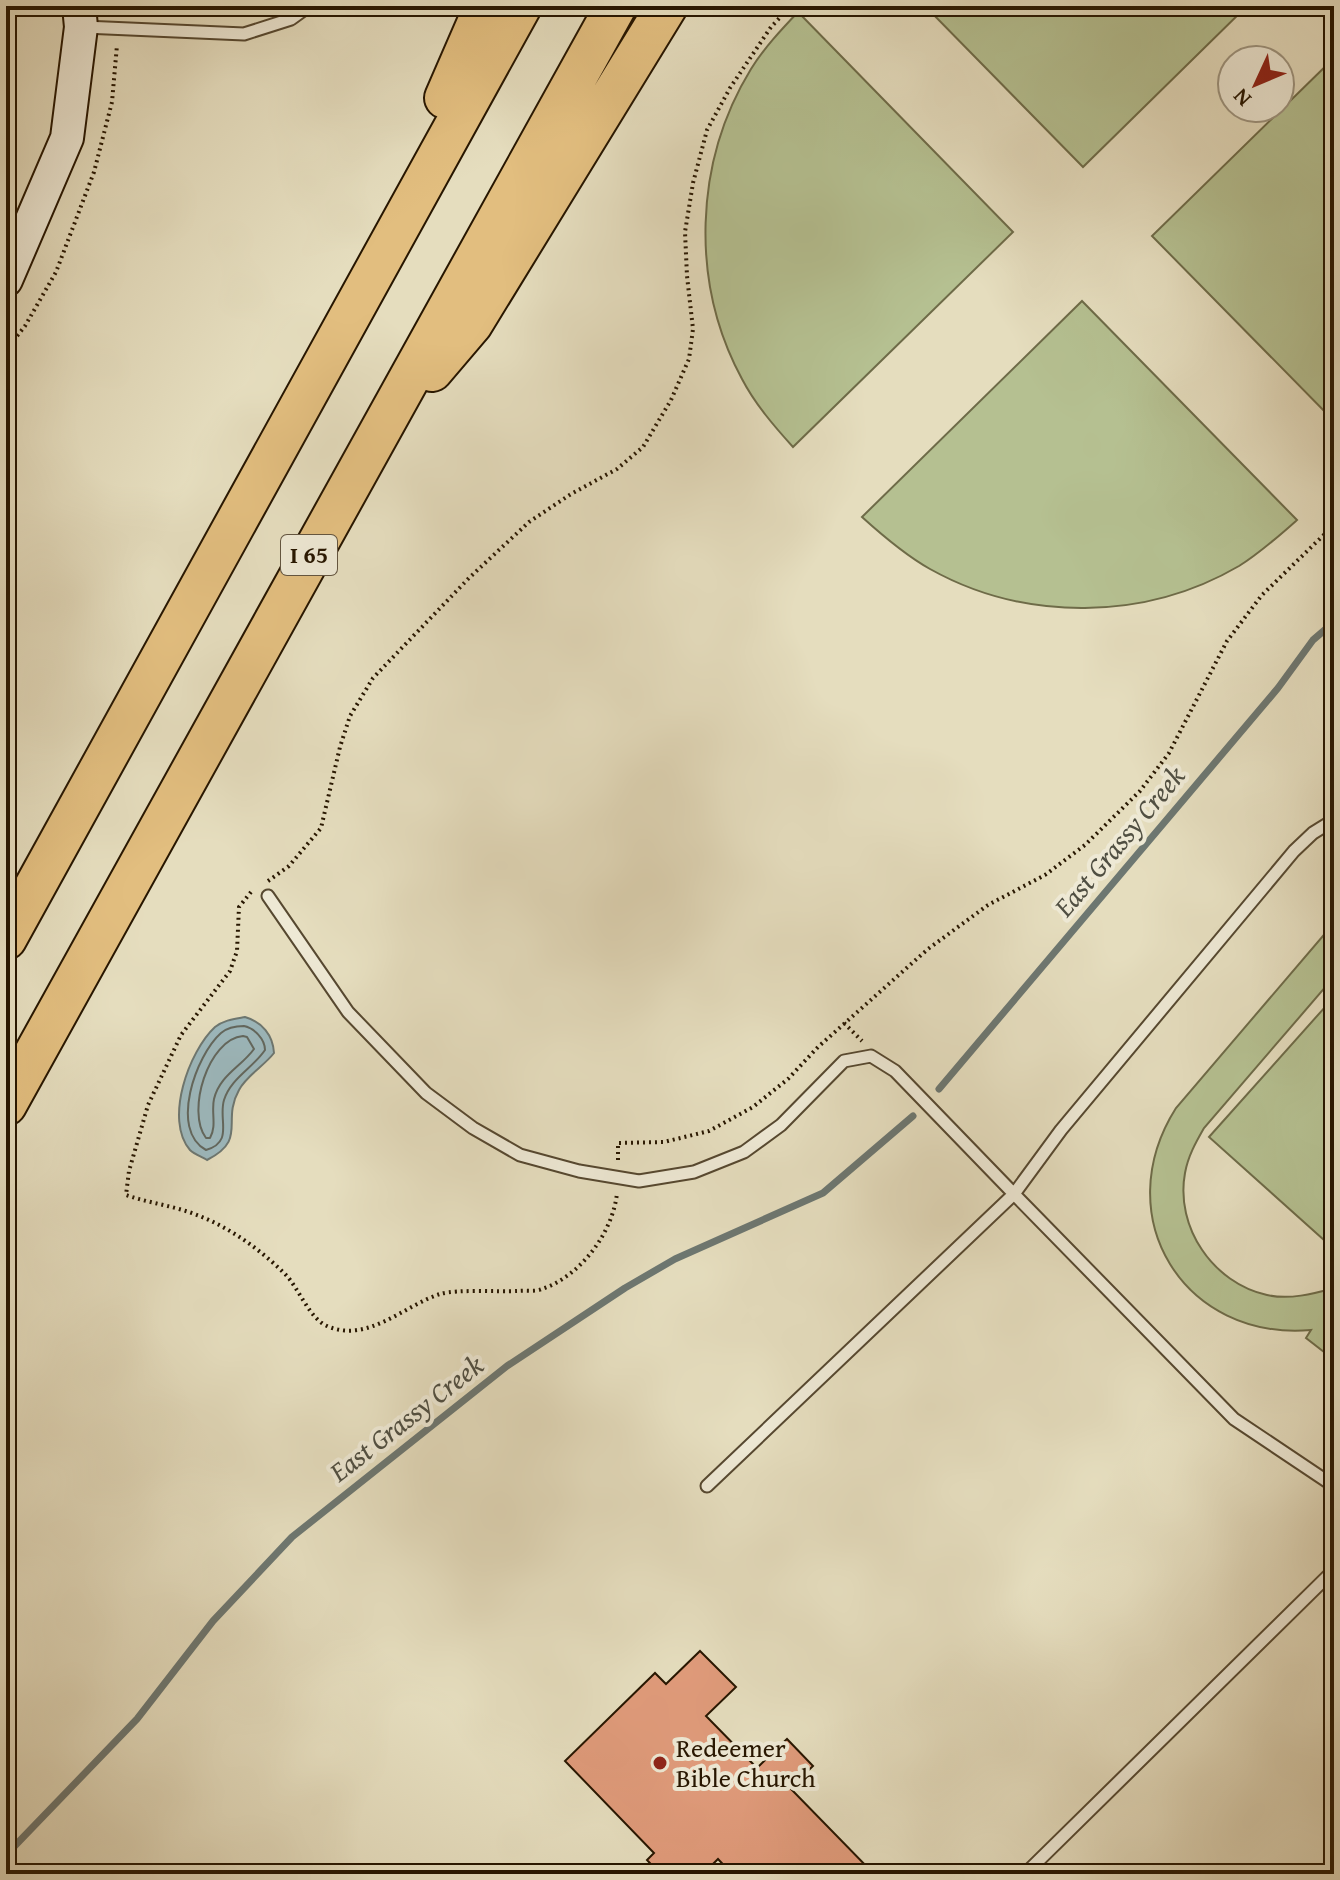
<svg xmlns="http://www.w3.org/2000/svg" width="1340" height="1880" font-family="'Gentium Book Plus',serif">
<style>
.green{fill:#b5c091;stroke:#6e6b48;stroke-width:2}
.water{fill:#9cb8bd;stroke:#6d7771;stroke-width:2}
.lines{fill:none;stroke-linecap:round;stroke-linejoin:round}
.shore{stroke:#62675e;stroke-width:2}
.stream{stroke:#6d7771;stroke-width:7}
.building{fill:#e09b7b;stroke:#271600;stroke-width:2}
.lane-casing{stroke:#564830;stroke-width:15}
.secondary-casing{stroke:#271600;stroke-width:36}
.highway-casing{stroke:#271600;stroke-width:44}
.path{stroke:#271600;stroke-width:4;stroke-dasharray:2 4;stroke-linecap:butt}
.lane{stroke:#eee9d5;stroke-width:11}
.secondary{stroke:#eee9d5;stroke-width:32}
.highway{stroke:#e2be7f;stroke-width:40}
.poi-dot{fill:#8f2418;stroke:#eee9d5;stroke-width:3}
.labels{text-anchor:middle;stroke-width:8;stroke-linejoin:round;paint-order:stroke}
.shield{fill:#eee9d5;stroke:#635540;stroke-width:2}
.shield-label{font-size:24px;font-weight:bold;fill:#271600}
.poi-label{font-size:26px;fill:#271600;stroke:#eee9d5;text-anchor:start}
.water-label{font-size:28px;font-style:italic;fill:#504f42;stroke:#eee9d5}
</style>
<rect width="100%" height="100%" fill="#e5ddbe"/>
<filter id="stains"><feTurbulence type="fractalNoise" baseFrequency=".0025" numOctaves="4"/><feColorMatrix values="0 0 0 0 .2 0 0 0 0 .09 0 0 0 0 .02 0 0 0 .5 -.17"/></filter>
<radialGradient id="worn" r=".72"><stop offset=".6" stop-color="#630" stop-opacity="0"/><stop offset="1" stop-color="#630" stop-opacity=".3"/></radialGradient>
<path class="green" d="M 925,6 L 1247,6 L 1083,167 Z
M 798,12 L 1013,232 L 793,447 C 774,426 755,404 742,379 C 690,283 694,162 751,69 C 764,48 781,30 798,12 Z
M 1334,58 L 1334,421 L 1152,236 Z
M 1082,301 L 1297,520 C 1279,536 1260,553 1239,566 C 1145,621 1025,622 930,569 C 905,555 883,536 862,517 Z
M 1334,923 L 1334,977 L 1204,1128 C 1196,1142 1188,1156 1185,1173 C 1175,1227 1213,1283 1267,1295 C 1289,1300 1313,1294 1334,1288 L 1333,1359 L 1306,1338 L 1311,1330 C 1184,1341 1107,1217 1176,1108 Z
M 1334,997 L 1334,1249 L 1209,1137 Z"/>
<path class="water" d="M 245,1017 C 262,1022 273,1035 274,1053 C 264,1066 246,1076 239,1090 C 221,1122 248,1139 207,1160 C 202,1157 194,1154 190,1150 C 164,1120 189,1051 215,1027 C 224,1020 234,1019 245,1017 Z"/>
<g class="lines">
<path class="shore" d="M 244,1026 C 254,1028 265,1039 265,1050 C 253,1068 231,1078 224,1100 C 218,1120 234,1142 206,1150 C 169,1130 196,1055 221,1033 C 228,1027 235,1026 244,1026 Z
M 243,1036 L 247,1037 L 254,1049 C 241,1067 220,1075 214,1099 C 211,1112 217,1126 210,1138 L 206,1138 C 186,1112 208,1039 243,1036 Z"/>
<path class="stream" d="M 939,1089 L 1278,688 L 1313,640 L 1334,622
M 6,1855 L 137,1719 L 213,1621 L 292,1537 L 507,1366 L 625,1288 L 675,1259 L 823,1193 L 913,1116"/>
</g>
<path class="building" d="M 700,1651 L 736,1687 L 706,1716 L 757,1768 L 787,1739 L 813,1766 L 790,1788 L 874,1874 L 732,1874 L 718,1859 L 703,1874 L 660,1874 L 647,1860 L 654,1853 L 565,1761 L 655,1673 L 666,1684 Z"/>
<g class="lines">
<defs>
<path id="lane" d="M 84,27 L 244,34 L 291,19 L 309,6
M 1334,820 L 1313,833 L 1294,851 L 1061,1130 L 1014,1194 L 1234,1419 L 1334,1486
M 268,896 L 348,1012 L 426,1093 L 473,1128 L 520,1155 L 579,1171 L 639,1181 L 694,1172 L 744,1152 L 781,1125 L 844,1061 L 871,1056 L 895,1071 L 1014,1194 L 707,1486
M 1025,1874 L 1334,1570"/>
<path id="secondary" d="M 6,280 L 67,138 L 81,27 L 79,6"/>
<path id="highway" d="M 445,98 L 485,6
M 432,371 L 472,324 L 667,6
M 6,939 L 521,6
M 6,1105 L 616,6"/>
</defs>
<use href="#lane" class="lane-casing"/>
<use href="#secondary" class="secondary-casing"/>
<use href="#highway" class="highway-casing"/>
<path class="path" d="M 6,350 L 25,326 L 56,272 L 94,172 L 112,102 L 117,45
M 268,881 L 289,866 L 321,828 L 340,747 L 350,716 L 373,678 L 469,578 L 529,522 L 571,494 L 617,469 L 643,447 L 671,400 L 689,359 L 693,329 L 687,276 L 685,232 L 693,183 L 707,130 L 730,88 L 771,27 L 791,6
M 251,892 L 239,907 L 237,951 L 230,971 L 181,1035 L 148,1105 L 129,1171 L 126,1195 C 143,1201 161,1204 179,1209 C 219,1220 256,1245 286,1275 C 299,1289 310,1319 327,1326 C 367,1344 405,1305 440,1294 C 458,1289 498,1292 518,1291 C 526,1290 536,1292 542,1289 C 581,1276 613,1232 617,1193
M 844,1023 L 862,1041
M 618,1160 L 618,1143 L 664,1142 L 709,1131 L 753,1107 L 788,1079 L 818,1047 L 928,949 L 988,905 L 1045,875 L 1085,845 L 1140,791 L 1169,753 L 1227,641 L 1262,595 L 1334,525"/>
<use href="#lane" class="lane"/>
<use href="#secondary" class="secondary"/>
<use href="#highway" class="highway"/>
</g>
<circle class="poi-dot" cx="660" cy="1763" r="8"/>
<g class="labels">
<rect class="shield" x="281" y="535" width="56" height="40" rx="6"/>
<g class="shield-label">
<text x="309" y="563">I 65</text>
</g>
<g class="poi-label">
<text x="676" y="1757">Redeemer<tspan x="676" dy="30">Bible Church</tspan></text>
</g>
<g class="water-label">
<text transform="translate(1119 841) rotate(-50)" y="10">East Grassy Creek</text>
<text transform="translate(406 1418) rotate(-38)" y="10">East Grassy Creek</text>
</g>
</g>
<rect width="1340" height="1880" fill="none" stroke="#e5ddbe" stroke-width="32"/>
<rect x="8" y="8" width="1324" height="1864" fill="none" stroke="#271600" stroke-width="4"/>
<rect x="16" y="16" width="1308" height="1848" fill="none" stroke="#271600" stroke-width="2"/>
<g transform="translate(1256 84) rotate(226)"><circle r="38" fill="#eee9d5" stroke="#9e9580" stroke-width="2"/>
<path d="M0-6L14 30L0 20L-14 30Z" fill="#8f2418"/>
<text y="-12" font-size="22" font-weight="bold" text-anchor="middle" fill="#271600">N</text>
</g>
<rect width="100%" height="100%" filter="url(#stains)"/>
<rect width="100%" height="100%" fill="url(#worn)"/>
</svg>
